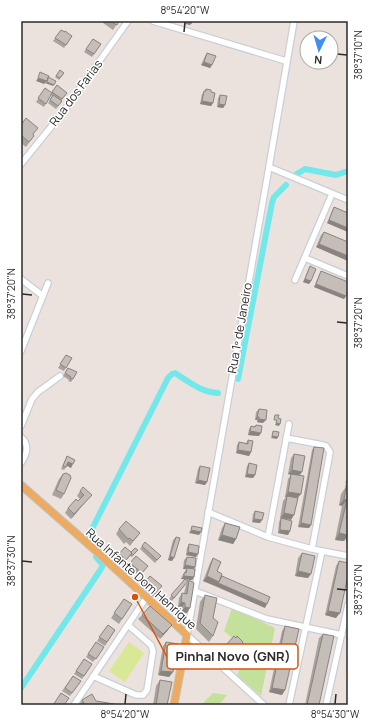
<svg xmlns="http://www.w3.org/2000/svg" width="369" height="726" font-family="Manrope,sans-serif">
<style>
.green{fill:#c3e19b}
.pitch{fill:#d9e897}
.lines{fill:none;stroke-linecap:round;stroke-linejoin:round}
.canal{stroke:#73e8eb;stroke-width:6}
.minor-casing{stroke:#c8cfd8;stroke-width:8}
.major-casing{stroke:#c4c4c4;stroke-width:9}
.minor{stroke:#fff;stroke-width:5.5}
.major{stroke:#edab61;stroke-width:7}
.wall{fill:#a9a39e}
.shaded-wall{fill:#8a8481}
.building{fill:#c5bdb8;stroke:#8a8481}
.ticks{fill:none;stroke:#2b2b2b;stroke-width:1.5}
.labels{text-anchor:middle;stroke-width:3;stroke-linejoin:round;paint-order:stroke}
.street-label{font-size:12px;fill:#2b2b2b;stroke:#fff}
.leader{fill:none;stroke:#d5540f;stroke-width:1.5}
.callout-dot{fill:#d5540f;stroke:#fff;stroke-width:1.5}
.callout{fill:#fff;stroke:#d5540f;stroke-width:1.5}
.callout-label{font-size:13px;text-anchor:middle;font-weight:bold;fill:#2b2b2b}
.neatline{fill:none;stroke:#2b2b2b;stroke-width:1.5}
.ticks-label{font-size:10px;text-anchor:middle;fill:#2b2b2b}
</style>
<rect width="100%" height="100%" fill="#ece2dd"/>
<path class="green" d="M 232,608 L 275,628 L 261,696 L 237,675 L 247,651 L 224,631 Z
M 213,693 L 227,695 L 219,705 L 201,705 Z"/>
<path class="pitch" d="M 129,642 L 144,653 L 125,682 L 109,671 Z"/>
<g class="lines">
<path class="canal" d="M 297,174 L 305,169 L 336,175 L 348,171
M 238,379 L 272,203 L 274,197 L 286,185
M 98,548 L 90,536 L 93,527 L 168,378 L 172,374 L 175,373 C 189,382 201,392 218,393
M 21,688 L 101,569 L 103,565 L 96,557"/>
<defs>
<path id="minor" d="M 153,21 L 286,61
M 21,164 L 63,112 L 128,21
M 269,167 L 348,200
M 305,258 L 348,276
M 21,279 L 43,296
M 295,280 L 332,194
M 21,351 L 48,283
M 21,426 L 32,399 L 38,392 L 60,376
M 21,437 C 30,445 27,454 21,463
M 286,438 L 323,445 L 326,446 L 330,452 L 312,549
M 208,512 L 268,537 L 312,549 L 348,556
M 268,537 L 289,424
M 195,591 L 267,619 L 342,635
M 93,676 L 136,695 L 143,695 L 147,690 L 153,651 L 151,645 L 128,625
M 74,705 L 146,598
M 264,705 L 187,635 L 269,167 L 294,21
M 289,705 L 322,551
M 326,705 L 348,605"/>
<path id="major" d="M 21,485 L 95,550 L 187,635 L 174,705"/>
</defs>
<use href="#minor" class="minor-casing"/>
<use href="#major" class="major-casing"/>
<use href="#minor" class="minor"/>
<use href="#major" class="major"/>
</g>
<path class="wall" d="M 104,21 L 119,21 L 113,30 L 103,23 Z
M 61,30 L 72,36 L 64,48 L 53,41 Z
M 93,39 L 101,44 L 92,57 L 84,52 Z
M 207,53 L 212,65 L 210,68 L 201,65 L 205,56 Z
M 60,70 L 64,73 L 59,80 L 55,77 Z
M 57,85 L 67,93 L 61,101 L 62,101 L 56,109 L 48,103 L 52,96 L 51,95 L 44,107 L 36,102 L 45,88 L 51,93 Z
M 206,89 L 211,92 L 213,103 L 211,106 L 200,104 L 202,94 Z
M 220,95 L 225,105 L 223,108 L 217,107 L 218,98 Z
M 21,125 L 34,136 L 26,147 L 21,143 Z
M 334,207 L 348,213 L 348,232 L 327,223 L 332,211 Z
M 324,232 L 348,242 L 348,261 L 316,247 L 321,235 Z
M 310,266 L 311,281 L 309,284 L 303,282 L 308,270 Z
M 321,271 L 346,296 L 344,299 L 314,287 L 319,275 Z
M 66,355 L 72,358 L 64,371 L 58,368 Z
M 68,368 L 73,379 L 71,382 L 68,381 L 69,380 L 63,376 Z
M 259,409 L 263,423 L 257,422 L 257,420 L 255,420 L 256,412 Z
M 256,425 L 259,436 L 248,435 L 249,429 L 251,426 L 254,427 Z
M 248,440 L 251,452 L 249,456 L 236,453 L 237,445 L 239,442 L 246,443 Z
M 314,447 L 311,525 L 309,528 L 298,527 L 312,450 Z
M 294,454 L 300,475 L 298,498 L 280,518 L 283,501 L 286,497 L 285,497 L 288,479 L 291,475 L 288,474 L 291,458 Z
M 67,456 L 71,468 L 67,466 L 64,470 L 61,469 L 65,460 Z
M 249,463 L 255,475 L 253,478 L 245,477 L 247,466 Z
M 200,466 L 207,482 L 205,485 L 195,483 L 198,469 Z
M 63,474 L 64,494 L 61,499 L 52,495 L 59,479 Z
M 348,476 L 348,542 L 346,542 L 346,538 L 344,541 L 335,540 L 342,506 L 339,505 L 341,494 L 345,488 L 346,483 L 345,483 Z
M 80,491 L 92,495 L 88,499 L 71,519 L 65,513 L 68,508 L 80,499 L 77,496 Z
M 255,511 L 262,520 L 260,523 L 252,522 L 253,514 Z
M 281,518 L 290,531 L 288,535 L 278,533 L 279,522 Z
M 225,523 L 236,539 L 233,544 L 218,540 L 222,528 Z
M 119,529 L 140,533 L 130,546 L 126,542 L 124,544 L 116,534 Z
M 176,537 L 172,561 L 168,560 L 173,540 Z
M 189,544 L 196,557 L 186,555 L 187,548 Z
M 142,546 L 161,556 L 155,563 L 140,549 Z
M 138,550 L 132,557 L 130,556 L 123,564 L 117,558 L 119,554 Z
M 302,553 L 308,578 L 295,576 L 298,558 Z
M 187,557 L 194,569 L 194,577 L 192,580 L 186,579 L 186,584 L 172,601 L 169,599 L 185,579 L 181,579 L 182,576 L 184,573 L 186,569 L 183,569 L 184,560 Z
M 213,558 L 217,571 L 222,576 L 265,608 L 203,581 L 210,563 Z
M 339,561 L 336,618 L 325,615 L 336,566 Z
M 130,563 L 148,566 L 139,576 L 128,566 Z
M 189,580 L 187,613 L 181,612 L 182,607 L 178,607 L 179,598 L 182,593 L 184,593 L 186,585 Z
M 144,583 L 162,586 L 153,597 L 141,586 Z
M 205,595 L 213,618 L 213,636 L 209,642 L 196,629 L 200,602 Z
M 124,599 L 132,604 L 119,624 L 111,618 Z
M 142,615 L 168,630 L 160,639 L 138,619 Z
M 108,625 L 115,630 L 105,646 L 97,641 Z
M 285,626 L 285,690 L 282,695 L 269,692 L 282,631 Z
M 323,634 L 319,705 L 305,705 L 319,638 Z
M 96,642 L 104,647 L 93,662 L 86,657 Z
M 166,642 L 173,672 L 169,677 L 158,675 L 163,646 Z
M 242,643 L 245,645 L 249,647 L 238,661 L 236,659 L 233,662 L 226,655 L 227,654 L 222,650 L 226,645 Z
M 84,659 L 92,664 L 82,679 L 74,674 Z
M 73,676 L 81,681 L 70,696 L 62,691 Z
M 160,680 L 167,705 L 153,705 L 156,686 Z
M 82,700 L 96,701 L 120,705 L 79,705 Z"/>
<path class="shaded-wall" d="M 186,22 L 192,23 L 190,25 L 185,24 Z
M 204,62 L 212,65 L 210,68 L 201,65 Z
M 38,78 L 47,81 L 44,84 L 36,81 Z
M 47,82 L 54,85 L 53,86 L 45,83 Z
M 202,101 L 213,103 L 211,106 L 200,104 Z
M 219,104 L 225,105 L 223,108 L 217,107 Z
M 329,220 L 348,228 L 348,232 L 327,223 Z
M 319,244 L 348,256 L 348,261 L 316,247 Z
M 305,279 L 311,281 L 309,284 L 303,282 Z
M 316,284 L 346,296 L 344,299 L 314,287 Z
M 257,417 L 259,417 L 257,420 L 255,420 Z
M 259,419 L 266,420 L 263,423 L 257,422 Z
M 276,423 L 280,424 L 279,426 L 275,425 Z
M 250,431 L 261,433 L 259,436 L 248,435 Z
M 272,436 L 278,437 L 277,439 L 271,438 Z
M 238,450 L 251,452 L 249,456 L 236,453 Z
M 68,462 L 73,464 L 71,468 L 66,465 Z
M 292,470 L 302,472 L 299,476 L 291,474 L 291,475 L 288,474 Z
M 247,474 L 255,475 L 253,478 L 245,477 Z
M 198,480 L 207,482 L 205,485 L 195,483 Z
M 288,492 L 301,494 L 297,499 L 285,497 Z
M 92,495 L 88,499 L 71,519 L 74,514 Z
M 344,499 L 347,500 L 342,506 L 339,505 Z
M 284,513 L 294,515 L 291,520 L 280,518 Z
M 254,519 L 262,520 L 260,523 L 252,522 Z
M 301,523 L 311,525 L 309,528 L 298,527 Z
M 191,530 L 201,532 L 199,535 L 189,533 Z
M 280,530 L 290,531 L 288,535 L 278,533 Z
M 339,533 L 348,533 L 348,536 L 344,541 L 335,540 Z
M 222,535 L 236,539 L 233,544 L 218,540 Z
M 188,552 L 198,554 L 196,557 L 186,555 Z
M 170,556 L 174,558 L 172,561 L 168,560 Z
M 185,565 L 195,567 L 193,570 L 187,568 L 186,569 L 183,569 Z
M 298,571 L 311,574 L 308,578 L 295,576 Z
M 184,576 L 194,577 L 192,580 L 181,579 Z
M 207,576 L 219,582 L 216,586 L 203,581 Z
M 218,583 L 267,604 L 265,608 L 216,586 Z
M 181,602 L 185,603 L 182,607 L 178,607 Z
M 185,607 L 190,608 L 187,613 L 181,612 Z
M 328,611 L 340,613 L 336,618 L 325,615 Z
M 172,625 L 168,630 L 160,639 L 163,634 Z
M 161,671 L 173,672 L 169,677 L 158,675 Z
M 272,688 L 285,690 L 282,695 L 269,692 Z"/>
<path class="building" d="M 110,21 L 119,21 L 117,25 Z
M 187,21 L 192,21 L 192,23 L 186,22 Z
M 61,30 L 65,32 L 65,31 L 72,36 L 66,45 L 55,38 Z
M 93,39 L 101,44 L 94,54 L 86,49 Z
M 207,53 L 216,56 L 212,65 L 204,62 Z
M 60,70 L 64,73 L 60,78 L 56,76 Z
M 40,72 L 49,76 L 47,81 L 38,78 Z
M 48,77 L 56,81 L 54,85 L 47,82 Z
M 57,85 L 67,93 L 62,99 L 52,92 Z
M 45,88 L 52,93 L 46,104 L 38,98 Z
M 206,89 L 211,90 L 211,92 L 215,93 L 213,103 L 202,101 L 204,91 L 206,91 Z
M 53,95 L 62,101 L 58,106 L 50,100 Z
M 220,95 L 227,96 L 225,105 L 219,104 Z
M 26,118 L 38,128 L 33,134 L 34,136 L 29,142 L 21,135 L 21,125 Z
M 334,207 L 348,213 L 348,228 L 329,220 Z
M 324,232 L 348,242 L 348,256 L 319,244 Z
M 310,266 L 316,269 L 311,281 L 305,279 Z
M 321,271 L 348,282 L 348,291 L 346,296 L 316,284 Z
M 66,355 L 72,358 L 66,368 L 60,364 Z
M 68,368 L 77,372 L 73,379 L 70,378 L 71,377 L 65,373 Z
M 259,409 L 267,410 L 266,420 L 259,419 L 259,417 L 257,417 Z
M 275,415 L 279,415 L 278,418 L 281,419 L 280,424 L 276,423 L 277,420 L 274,420 Z
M 256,425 L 262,426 L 261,433 L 250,431 L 251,426 L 255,427 Z
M 273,431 L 279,432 L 278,437 L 272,436 Z
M 248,440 L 253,441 L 251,452 L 238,450 L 239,442 L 248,444 Z
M 314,447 L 324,448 L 311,525 L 301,523 Z
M 294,454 L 305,456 L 302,472 L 292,470 Z
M 67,456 L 75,460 L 73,464 L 68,462 L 66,467 L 63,466 Z
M 249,463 L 257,465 L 255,475 L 247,474 Z
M 200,466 L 210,468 L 207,482 L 198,480 Z
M 66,473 L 70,475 L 71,478 L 64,494 L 56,490 L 63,474 Z
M 291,474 L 304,476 L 301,494 L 288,492 Z
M 83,487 L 92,495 L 74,514 L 68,508 L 76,499 L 78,501 L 84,495 L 80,491 Z
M 346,488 L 348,488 L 348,535 L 339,533 L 347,500 L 344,499 Z
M 287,496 L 298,498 L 294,515 L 284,513 Z
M 255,511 L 264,513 L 262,520 L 254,519 Z
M 281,518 L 292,521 L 290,531 L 280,530 Z
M 126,521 L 140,533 L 133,541 L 129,538 L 128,539 L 119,529 Z
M 225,523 L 240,527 L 236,539 L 222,535 Z
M 192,526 L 202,528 L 201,532 L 191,530 Z
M 176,537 L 180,538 L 174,558 L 170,556 Z
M 145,542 L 161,556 L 157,560 L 142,546 Z
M 189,544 L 199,546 L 198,554 L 188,552 Z
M 125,547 L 132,553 L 126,560 L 119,554 Z
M 135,548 L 138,550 L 133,555 L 131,554 L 132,553 L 131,552 Z
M 302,553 L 315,556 L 311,574 L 298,571 Z
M 136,556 L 148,566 L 142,573 L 130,563 Z
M 187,557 L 196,558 L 195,567 L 185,565 Z
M 213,558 L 221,562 L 217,571 L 222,574 L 219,582 L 207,576 Z
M 339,561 L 348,563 L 348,575 L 340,613 L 328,611 Z
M 187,568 L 195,569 L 194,577 L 184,576 L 184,573 L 186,573 Z
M 150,576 L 162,586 L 155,594 L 144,583 Z
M 222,576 L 270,597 L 267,604 L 218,583 Z
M 185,579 L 188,581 L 174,598 L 171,595 Z
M 189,580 L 194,583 L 190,608 L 185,607 L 185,603 L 181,602 L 182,593 L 187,594 Z
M 205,595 L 217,598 L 213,618 L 218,622 L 213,636 L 200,623 Z
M 124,599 L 132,604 L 122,619 L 114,613 Z
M 150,606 L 172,625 L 163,634 L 142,615 Z
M 108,625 L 115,630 L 107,642 L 99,637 Z
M 285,626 L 299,629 L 285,690 L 272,688 Z
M 323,634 L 334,636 L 319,705 L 307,705 Z
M 234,636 L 236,638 L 237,636 L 243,642 L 242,643 L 245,645 L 246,644 L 249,647 L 241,656 L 239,654 L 236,657 L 229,651 L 230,649 L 226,645 Z
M 96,642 L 104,647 L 96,659 L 88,654 Z
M 166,642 L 178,644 L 173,672 L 161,671 Z
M 84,659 L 92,664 L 84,676 L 76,671 Z
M 73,676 L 81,681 L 72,693 L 65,688 Z
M 160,680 L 172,682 L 167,705 L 156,705 Z
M 61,693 L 69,698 L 64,705 L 53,705 Z
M 92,694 L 96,701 L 120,705 L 85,705 L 82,700 Z"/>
<path class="ticks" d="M 184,32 L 185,22M 337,54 L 347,55M 22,294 L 32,295M 337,322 L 347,323M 22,561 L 32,562M 337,589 L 347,590M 125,704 L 126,694M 335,704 L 336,694"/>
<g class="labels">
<g class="street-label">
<text transform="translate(76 93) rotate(-53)" y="4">Rua dos Farias</text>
<text transform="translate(240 328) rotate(-80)" y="4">Rua 1º de Janeiro</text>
<text transform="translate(141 579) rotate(42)" y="4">Rua Infante Dom Henrique</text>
</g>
</g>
<path class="leader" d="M135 597L167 657"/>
<circle class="callout-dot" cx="135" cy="597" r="4"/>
<rect class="callout" x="167" y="644" width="131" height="25" rx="4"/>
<g class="callout-label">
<text x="233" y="661">Pinhal Novo (GNR)</text>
</g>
<rect width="369" height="726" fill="none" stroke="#ffffff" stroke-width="44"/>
<g transform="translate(319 50) rotate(185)"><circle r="19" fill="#ffffff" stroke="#aaaaaa"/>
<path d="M0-3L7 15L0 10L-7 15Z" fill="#418df5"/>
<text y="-6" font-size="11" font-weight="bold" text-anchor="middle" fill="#2b2b2b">N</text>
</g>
<rect x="22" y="22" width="325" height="682" class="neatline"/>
<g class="ticks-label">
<text x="185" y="14">8°54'20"W</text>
<text transform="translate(358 55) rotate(-90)" y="4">38°37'10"N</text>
<text transform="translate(11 294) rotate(-90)" y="4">38°37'20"N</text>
<text transform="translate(358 323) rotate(-90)" y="4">38°37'20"N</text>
<text transform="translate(11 561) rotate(-90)" y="4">38°37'30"N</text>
<text transform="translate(358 590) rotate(-90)" y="4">38°37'30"N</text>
<text x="125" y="718">8°54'20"W</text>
<text x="335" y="718">8°54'30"W</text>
</g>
</svg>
